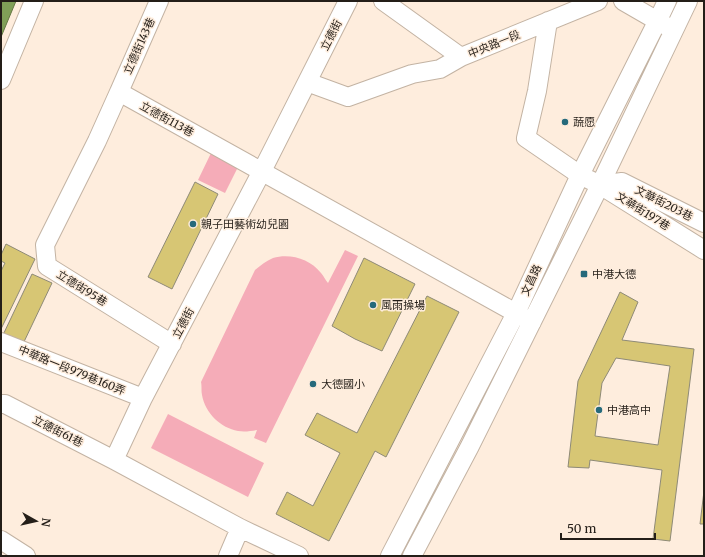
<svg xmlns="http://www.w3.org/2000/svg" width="705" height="557" font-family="Merriweather,'Noto Sans TC',serif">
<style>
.green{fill:#f5acb8}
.water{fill:#809f57;stroke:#647844}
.building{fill:#d7c674;stroke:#8e8a77;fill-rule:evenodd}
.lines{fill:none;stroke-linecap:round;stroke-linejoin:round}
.minor-casing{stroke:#c3b3a3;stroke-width:20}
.minor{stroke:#fff;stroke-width:18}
.poi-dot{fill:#266a7b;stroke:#feeddd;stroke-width:1.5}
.labels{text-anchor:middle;stroke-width:3;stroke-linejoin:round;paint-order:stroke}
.street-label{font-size:11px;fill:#241e18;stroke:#feeddd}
.poi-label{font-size:11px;fill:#241e18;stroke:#feeddd;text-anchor:start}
</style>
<rect width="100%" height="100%" fill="#feeddd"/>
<path class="green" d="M 212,151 L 239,165 L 225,193 L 198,180 Z
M 345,250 L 358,256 L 266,443 L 254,438 L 257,430 C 251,431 245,432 238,431 C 221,428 205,413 202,395 C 201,391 202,387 201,382 L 255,270 C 261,265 266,261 273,258 C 290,253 310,259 321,273 C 324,276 325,280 328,283 Z
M 168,414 L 264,463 L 248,497 L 151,448 Z"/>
<path class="water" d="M 1,1 L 16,1 L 1,37 Z"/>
<path class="building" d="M 195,182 L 218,194 L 172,289 L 148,277 Z
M 6,244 L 35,259 L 1,329 L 1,271 L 5,263 L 1,261 L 1,255 Z
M 364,258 L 415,284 L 382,351 L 355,339 L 332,326 Z
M 32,274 L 52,283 L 22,346 L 2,337 Z
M 620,292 L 638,302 L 622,340 L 694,349 L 670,541 L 653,539 L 662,470 L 590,460 L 589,468 L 568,467 L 578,381 ZM 616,358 L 670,366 L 658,445 L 595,436 L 602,383 Z
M 427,296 L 459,312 L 386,457 L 375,451 L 329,541 L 276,514 L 287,492 L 313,506 L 340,453 L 305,435 L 317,413 L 357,433 Z
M 704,491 L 704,524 L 700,524 Z"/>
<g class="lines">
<defs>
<path id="minor" d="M 383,1 L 461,57 L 598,1
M 623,1 L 668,27
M 548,21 L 537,91 L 526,138 L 580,175 L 600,185 L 704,250
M 1,80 L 34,1
M 307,82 L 348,97 L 412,74 L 440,69 L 461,57
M 119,92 L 159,1
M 600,185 L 622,182 L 704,223
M 1,342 L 143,398
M 172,344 L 47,266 L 45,245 L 97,141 L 119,92 L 532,322
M 1,404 L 5,404 L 114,460 L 240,528 L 299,556
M 114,460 L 143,398 L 262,171 L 348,1
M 1,540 L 26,556
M 228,556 L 240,528
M 390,556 L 516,313 L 580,175 L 658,20 L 667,1
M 412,556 L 470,446 L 600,185 L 688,1"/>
</defs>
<use href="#minor" class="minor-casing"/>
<use href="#minor" class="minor"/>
</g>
<g class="poi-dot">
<circle cx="565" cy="122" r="4"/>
<circle cx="193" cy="224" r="4"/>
<rect x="580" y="270" width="8" height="8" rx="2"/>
<circle cx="373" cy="305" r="4"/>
<circle cx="313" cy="384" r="4"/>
<circle cx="599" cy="410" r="4"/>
</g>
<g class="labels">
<g class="street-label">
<text transform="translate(331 35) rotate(-63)" y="4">立德街</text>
<text transform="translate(494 44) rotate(-22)" y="4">中央路一段</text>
<text transform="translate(139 46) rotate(-66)" y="4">立德街143巷</text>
<text transform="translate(167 119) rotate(29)" y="4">立德街113巷</text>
<text transform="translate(664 203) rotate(27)" y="4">文華街203巷</text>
<text transform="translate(643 211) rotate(32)" y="4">文華街197巷</text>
<text transform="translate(531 280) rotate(-65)" y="4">文昌路</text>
<text transform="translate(82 288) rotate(32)" y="4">立德街95巷</text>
<text transform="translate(183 323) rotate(-62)" y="4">立德街</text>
<text transform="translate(72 370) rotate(22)" y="4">中華路一段979巷160弄</text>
<text transform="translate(58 431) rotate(27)" y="4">立德街61巷</text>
</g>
<g class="poi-label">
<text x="573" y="126">蔬愿</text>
<text x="201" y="228">親子田藝術幼兒園</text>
<text x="592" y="278">中港大德</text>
<text x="381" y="309">風雨操場</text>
<text x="321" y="388">大德國小</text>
<text x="607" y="414">中港高中</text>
</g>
</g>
<rect width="705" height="557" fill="none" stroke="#241e18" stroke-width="4"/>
<g transform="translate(36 521) rotate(98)" stroke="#feeddd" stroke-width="3" paint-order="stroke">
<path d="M0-3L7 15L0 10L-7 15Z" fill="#241e18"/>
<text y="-6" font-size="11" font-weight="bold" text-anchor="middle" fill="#241e18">N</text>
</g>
<path d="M561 533v6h94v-6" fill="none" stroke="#241e18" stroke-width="2"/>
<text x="567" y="533" font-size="12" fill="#241e18" stroke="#feeddd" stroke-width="3" paint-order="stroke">50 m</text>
</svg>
